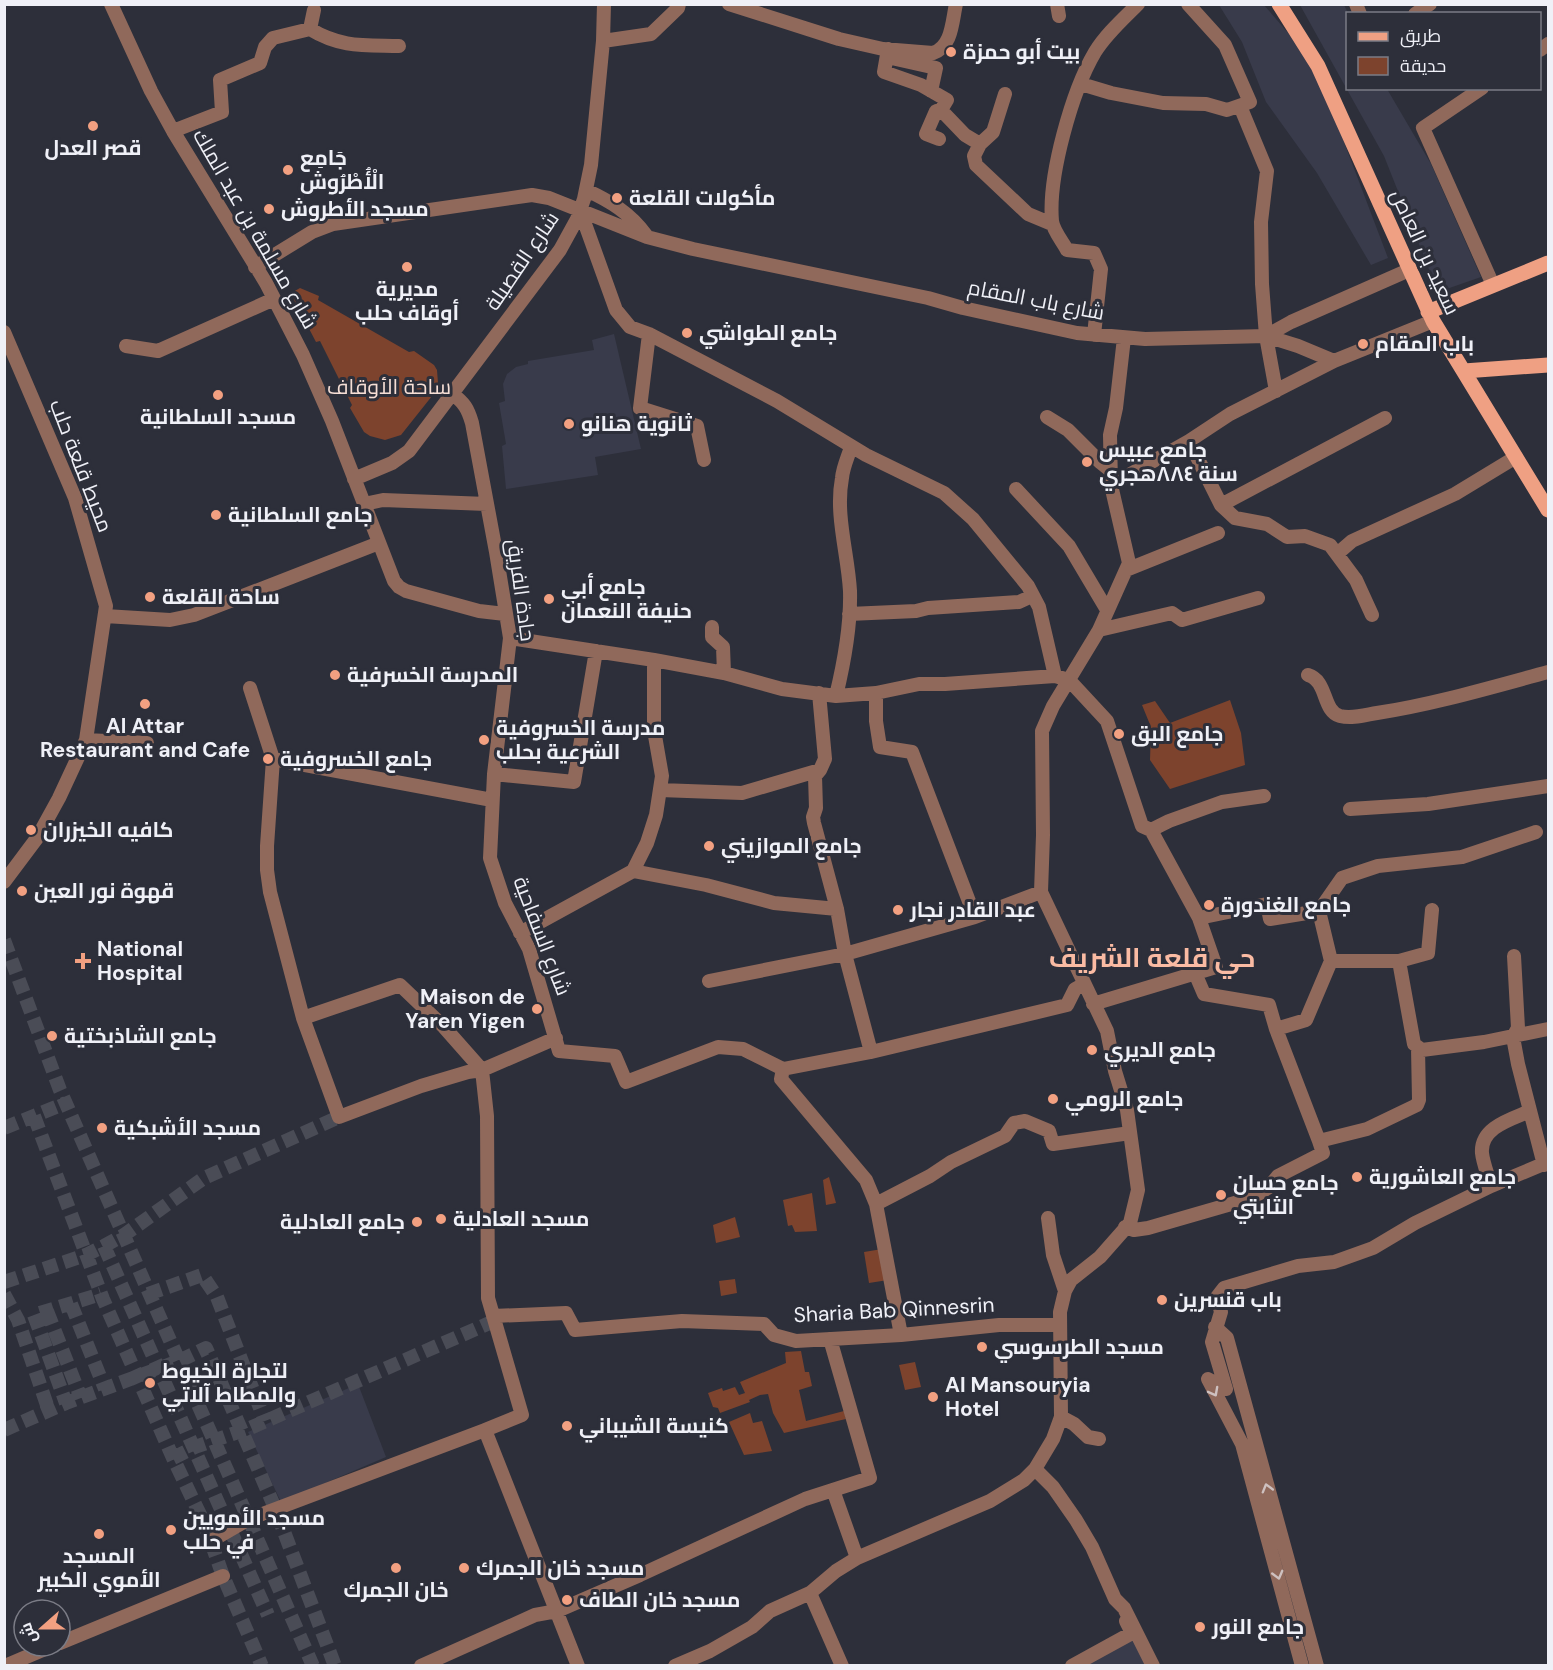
<svg xmlns="http://www.w3.org/2000/svg" width="1553" height="1670" font-family="'DM Sans',Cairo,sans-serif">
<style>
.built{fill:#393b4b}
.green{fill:#7d432d}
.lines{fill:none;stroke-linecap:round;stroke-linejoin:round}
.minor-tunnel{stroke:#4a4c56;stroke-width:14;stroke-dasharray:14 7;stroke-linecap:butt}
.minor{stroke:#90695b;stroke-width:14}
.major{stroke:#efa083;stroke-width:15}
.oneway{stroke:#cec1c0}
.poi-dot{fill:#f2a081;stroke:#2d2f3a;stroke-width:2}
.labels{text-anchor:middle;stroke-width:6;stroke-linejoin:round;paint-order:stroke}
.poi-label{font-size:21px;font-weight:bold;fill:#eff0f7;stroke:#2d2f3a;text-anchor:start}
.street-label{font-size:21px;fill:#eff0f7;stroke:#2d2f3a}
.park-label{font-size:21px;fill:#f6ded5;stroke:#2d2f3a}
.district-label{font-size:27px;font-weight:bold;fill:#fabba3;stroke:#2d2f3a}
</style>
<rect width="100%" height="100%" fill="#2d2f3a"/>
<path class="built" d="M 1219,5 L 1264,5 L 1314,63 L 1388,258 L 1371,265 L 1317,173 L 1266,102 L 1242,42 Z
M 1300,5 L 1344,5 L 1348,13 L 1348,88 L 1387,89 L 1431,164 L 1481,277 L 1438,292 L 1384,156 Z
M 614,334 L 641,449 L 595,457 L 598,475 L 506,489 L 502,446 L 506,444 L 499,403 L 505,401 L 503,384 L 507,374 L 516,367 L 528,364 L 528,361 L 594,350 L 592,340 Z
M 358,1384 L 386,1457 L 281,1502 L 248,1432 Z
M 1133,1637 L 1147,1666 L 1077,1666 Z"/>
<path class="green" d="M 300,288 L 319,296 L 318,300 L 409,352 L 414,351 L 434,365 L 437,370 L 438,383 L 432,396 L 401,435 L 385,440 L 370,436 L 364,432 L 350,408 L 352,405 L 320,341 L 316,342 L 294,300 L 293,292 Z
M 1230,700 L 1241,733 L 1245,765 L 1170,789 L 1150,760 L 1151,727 L 1142,705 L 1155,701 L 1170,723 Z
M 829,1177 L 836,1203 L 826,1205 L 823,1180 Z
M 812,1193 L 817,1231 L 795,1232 L 792,1225 L 788,1226 L 783,1200 Z
M 735,1217 L 740,1237 L 716,1243 L 713,1225 Z
M 882,1249 L 888,1280 L 869,1283 L 864,1252 Z
M 735,1279 L 737,1293 L 721,1296 L 719,1281 Z
M 801,1351 L 805,1372 L 809,1372 L 812,1386 L 799,1390 L 806,1421 L 844,1411 L 846,1419 L 784,1433 L 773,1413 L 768,1394 L 760,1395 L 749,1400 L 750,1402 L 720,1413 L 718,1408 L 713,1407 L 708,1393 L 722,1388 L 723,1391 L 735,1387 L 739,1395 L 745,1393 L 740,1382 L 786,1363 L 785,1352 Z
M 915,1362 L 921,1387 L 905,1390 L 899,1365 Z
M 750,1413 L 753,1423 L 762,1421 L 772,1451 L 744,1455 L 729,1422 Z"/>
<g class="lines">
<path class="minor-tunnel" d="M 4,940 L 60,1090 L 313,1666
M 34,1116 L 103,1299 L 173,1458 L 205,1525 L 223,1576 L 262,1666
M 4,1128 L 66,1103
M 104,1246 L 268,1615
M 4,1282 L 86,1255 L 104,1246 L 124,1235 L 204,1178 L 339,1117
M 4,1294 L 18,1320 L 49,1411
M 148,1294 L 202,1275 L 217,1297 L 265,1421
M 71,1304 L 105,1389
M 47,1311 L 81,1398
M 40,1313 L 101,1294
M 34,1315 L 66,1403
M 4,1430 L 66,1403 L 179,1361 L 206,1348 L 275,1508 L 335,1666
M 173,1458 L 195,1447 L 250,1428 L 494,1321"/>
<path class="minor" d="M 111,4 L 151,91 L 173,131 L 266,283 L 303,355 L 332,421 L 394,581 L 399,587 L 406,591 L 479,611 L 505,614
M 729,4 L 839,39 L 883,49 L 933,53 C 952,47 952,22 956,4
M 1057,4 L 1059,16
M 1356,4 L 1360,14
M 1415,14 L 1430,4
M 310,29 L 314,10
M 603,41 L 651,34 L 678,8 L 679,4
M 888,49 L 884,72 L 921,85 L 947,100 L 941,110 L 965,135 L 980,144 L 974,156 L 976,165 L 1028,214 L 1052,224
M 1540,50 L 1548,44
M 887,57 L 936,68 L 931,91
M 1081,84 L 1111,93 L 1163,103 L 1206,104 L 1227,110 L 1250,102 L 1225,45 L 1188,4
M 1482,88 L 1423,128 L 1493,285
M 1240,106 L 1267,171 L 1261,222 L 1262,284 L 1266,336 L 1276,391
M 173,131 L 222,112 L 220,80 L 260,63 L 265,47 L 273,38 L 310,29 C 341,48 365,45 399,46
M 939,139 L 926,134 L 936,111 L 941,110
M 980,144 L 993,132 L 1005,94
M 586,190 C 610,201 630,213 646,235
M 580,210 L 616,310 L 630,327 L 649,334 L 777,401 L 866,455 L 944,493 L 973,519 L 1028,586 L 1039,607 L 1055,676
M 255,267 L 312,232 L 333,224 L 532,195 L 549,198 L 647,237 L 693,249 L 928,298 L 963,308 L 1077,333 L 1145,339 L 1266,336 L 1291,322 L 1409,270
M 4,332 L 75,498 L 106,606 L 86,740 L 59,798 L 37,838 L 4,882
M 649,334 L 640,408 L 697,426 L 704,460
M 1094,335 L 1101,269 L 1094,253 L 1067,250 C 1062,241 1053,230 1052,221 C 1048,176 1072,91 1095,52 C 1106,34 1123,19 1138,4
M 1266,336 L 1298,346 L 1334,361 L 1433,321
M 126,346 L 158,351 L 274,299
M 452,394 C 464,402 468,409 472,423 L 496,552 L 510,638 L 494,774 L 490,858 L 505,903 L 529,949 L 559,1051 L 615,1056 L 626,1082 L 718,1047 L 743,1049 L 783,1069
M 1047,417 L 1068,430 L 1100,462 L 1110,470
M 1189,441 L 1221,505 L 1235,518 L 1267,524 L 1287,537 L 1305,536 L 1330,545 L 1356,580 L 1372,615
M 354,479 L 392,463 L 409,451 L 560,250 L 577,219 L 584,199 L 591,165 L 603,41 L 604,4
M 1111,485 L 1110,435 L 1116,408 L 1124,338
M 1016,489 L 1069,546 L 1107,610
M 364,504 L 383,500 L 487,504
M 1221,505 L 1385,418
M 1337,554 L 1352,541 L 1455,494 L 1516,457
M 1126,570 L 1218,533
M 849,614 L 916,611 L 928,608 L 1019,602 L 1032,596
M 105,616 L 170,620 L 194,615 L 379,543
M 712,627 L 712,637 L 723,647 L 724,673
M 1099,630 L 1172,613 L 1182,620 L 1258,598
M 510,638 L 654,660 L 724,673 L 782,689 L 836,696 L 876,693 L 919,684 L 945,684 L 1055,676 L 1069,680 L 1107,721 L 1142,826 L 1151,830 L 1199,918 L 1216,967 L 1093,1004
M 1308,675 C 1328,681 1322,711 1340,716 C 1352,719 1365,715 1377,713 C 1435,704 1492,687 1548,672
M 250,688 L 273,759 L 267,846 L 267,870 L 270,892 L 303,1018 L 339,1117 L 421,1086 L 468,1072 L 482,1070 L 556,1038
M 819,693 L 825,759 L 820,770 L 815,776 L 816,808 L 813,817 L 814,823 L 837,909 L 845,954 L 871,1052
M 876,693 L 876,721 L 880,747 L 912,752 L 975,917
M 836,696 C 844,663 851,626 850,591 C 848,554 835,515 842,478 C 843,467 848,457 851,447
M 86,740 L 147,743
M 273,759 L 492,800
M 494,774 L 574,782 L 596,651
M 660,790 L 742,793 L 820,770
M 1350,809 L 1428,804 L 1548,786
M 1151,830 L 1169,821 L 1222,802 L 1264,796
M 633,871 L 706,885 L 774,903 L 837,909
M 1319,911 L 1342,878 L 1378,866 L 1462,857 L 1536,832
M 1199,918 L 1267,904 L 1270,919 L 1319,911 L 1331,961 L 1399,961 L 1428,953 L 1432,910
M 520,933 L 633,871 L 647,843 L 656,815 L 662,776 L 654,730 L 654,660
M 1514,956 L 1518,1028 L 1513,1037 L 1518,1064 L 1544,1165
M 1399,961 L 1414,1044 L 1422,1050 L 1484,1042 L 1548,1029
M 1195,973 L 1204,994 L 1269,1005 L 1276,1029 L 1319,1141
M 709,981 L 845,954 L 975,917 L 1041,892
M 303,1018 L 400,985 L 444,1027 L 482,1070 L 487,1116 L 488,1298 L 522,1415 L 485,1430 L 578,1666
M 1276,1029 L 1306,1020 L 1331,961
M 1491,1186 C 1488,1175 1483,1163 1482,1153 C 1480,1127 1512,1119 1530,1111
M 876,1204 L 930,1176 L 951,1162 L 1005,1136 L 1014,1123 L 1025,1121 L 1049,1131 L 1053,1144 L 1130,1133
M 1048,1218 L 1053,1255 L 1065,1291
M 1125,1227 L 1134,1230 L 1148,1228 L 1252,1198 L 1269,1187 L 1278,1176 L 1323,1153 L 1319,1141 L 1367,1129 L 1417,1105 L 1419,1100 L 1418,1048
M 493,1316 L 566,1313 L 575,1330 L 682,1321 L 764,1324 L 774,1335 L 796,1341 L 901,1335 L 999,1325 L 1060,1325
M 1215,1327 L 1227,1338 L 1317,1666
M 901,1335 L 876,1204 L 866,1180 L 781,1079 L 783,1069 L 871,1052 L 1067,1005 L 1075,989 L 1084,984
M 1061,1417 L 1074,1424 L 1088,1437 L 1099,1439
M 1035,1469 L 1053,1487 L 1076,1520 L 1092,1547 L 1115,1599 L 1124,1608 L 1153,1666
M 833,1490 L 857,1558
M 211,1541 L 249,1519 L 485,1430
M 60,1643 L 223,1576
M 5,1666 L 52,1646
M 421,1666 L 535,1615 L 557,1611 L 640,1575 L 805,1499 L 870,1478 L 830,1339
M 675,1666 L 710,1651 L 752,1627 L 770,1611 L 810,1593
M 842,1666 L 810,1593 L 836,1571 L 857,1558 L 990,1501 L 1024,1480 L 1035,1469 L 1053,1439 L 1061,1417 L 1060,1312 L 1065,1291 L 1071,1280 L 1100,1257 L 1130,1223 L 1138,1190 L 1127,1110 L 1115,1071 L 1107,1031 L 1041,892 L 1043,835 L 1042,731 L 1053,706 L 1099,630 L 1129,563 L 1111,485 L 1189,441 L 1230,414 L 1334,361
M 1072,1666 L 1132,1633 L 1126,1621
M 1302,1666 L 1242,1444 L 1208,1379 L 1226,1389 L 1212,1342 L 1221,1312 L 1217,1297 L 1224,1288 L 1298,1266 L 1334,1262 L 1373,1248 L 1415,1223 L 1491,1186 L 1548,1162"/>
<path class="major" d="M 1279,4 L 1318,66 L 1433,321 L 1548,510
M 1428,312 L 1548,263
M 1464,371 L 1548,365"/>
</g>
<defs><path id="oneway-chevron" d="M-2-3.5L2.5 0L-2 3.5" fill="none" stroke-width="1.6" stroke-linecap="round" stroke-linejoin="round" transform="scale(1.5)"/></defs>
<g class="oneway">
<use href="#oneway-chevron" transform="translate(1214 1392) rotate(62)"/>
<use href="#oneway-chevron" transform="translate(1267 1488) rotate(-106)"/>
<use href="#oneway-chevron" transform="translate(1278 1575) rotate(75)"/>
</g>
<g class="poi-dot">
<circle cx="951" cy="52" r="6"/>
<circle cx="93" cy="126" r="6"/>
<circle cx="288" cy="170" r="6"/>
<circle cx="617" cy="198" r="6"/>
<circle cx="269" cy="209" r="6"/>
<circle cx="407" cy="267" r="6"/>
<circle cx="687" cy="333" r="6"/>
<circle cx="1363" cy="344" r="6"/>
<circle cx="218" cy="395" r="6"/>
<circle cx="569" cy="424" r="6"/>
<circle cx="1087" cy="462" r="6"/>
<circle cx="216" cy="515" r="6"/>
<circle cx="150" cy="597" r="6"/>
<circle cx="549" cy="599" r="6"/>
<circle cx="335" cy="675" r="6"/>
<circle cx="145" cy="704" r="6"/>
<circle cx="1119" cy="734" r="6"/>
<circle cx="484" cy="740" r="6"/>
<circle cx="268" cy="759" r="6"/>
<circle cx="31" cy="830" r="6"/>
<circle cx="709" cy="846" r="6"/>
<circle cx="22" cy="891" r="6"/>
<circle cx="1209" cy="905" r="6"/>
<circle cx="898" cy="910" r="6"/>
<path d="M80 952h6v6h6v6h-6v6h-6v-6h-6v-6h6z"/>
<circle cx="537" cy="1009" r="6"/>
<circle cx="52" cy="1036" r="6"/>
<circle cx="1092" cy="1050" r="6"/>
<circle cx="1053" cy="1099" r="6"/>
<circle cx="102" cy="1128" r="6"/>
<circle cx="1357" cy="1177" r="6"/>
<circle cx="1221" cy="1195" r="6"/>
<circle cx="441" cy="1219" r="6"/>
<circle cx="417" cy="1222" r="6"/>
<circle cx="1162" cy="1300" r="6"/>
<circle cx="982" cy="1347" r="6"/>
<circle cx="150" cy="1383" r="6"/>
<circle cx="933" cy="1397" r="6"/>
<circle cx="567" cy="1426" r="6"/>
<circle cx="171" cy="1530" r="6"/>
<circle cx="99" cy="1534" r="6"/>
<circle cx="396" cy="1568" r="6"/>
<circle cx="464" cy="1568" r="6"/>
<circle cx="567" cy="1600" r="6"/>
<circle cx="1200" cy="1627" r="6"/>
</g>
<g class="labels">
<g class="poi-label">
<text x="963" y="59">بيت أبو حمزة</text>
<text x="93" y="155" text-anchor="middle">قصر العدل</text>
<text x="300" y="165">جَامِع<tspan x="300" dy="24">الْأُطْرُوش</tspan></text>
<text x="629" y="205">مأكولات القلعة</text>
<text x="281" y="216">مسجد الأطروش</text>
<text x="407" y="296" text-anchor="middle">مديرية<tspan x="407" dy="24">أوقاف حلب</tspan></text>
<text x="699" y="340">جامع الطواشي</text>
<text x="1375" y="351">باب المقام</text>
<text x="218" y="424" text-anchor="middle">مسجد السلطانية</text>
<text x="581" y="431">ثانوية هنانو</text>
<text x="1099" y="457">جامع عبيس<tspan x="1099" dy="24">سنة ٨٨٤هجري</tspan></text>
<text x="228" y="522">جامع السلطانية</text>
<text x="561" y="594">جامع أبي<tspan x="561" dy="24">حنيفة النعمان</tspan></text>
<text x="162" y="604">ساحة القلعة</text>
<text x="347" y="682">المدرسة الخسرفية</text>
<text x="145" y="733" text-anchor="middle">Al Attar<tspan x="145" dy="24">Restaurant and Cafe</tspan></text>
<text x="496" y="735">مدرسة الخسروفية<tspan x="496" dy="24">الشرعية بحلب</tspan></text>
<text x="1131" y="741">جامع البق</text>
<text x="280" y="766">جامع الخسروفية</text>
<text x="43" y="837">كافيه الخيزران</text>
<text x="721" y="853">جامع الموازيني</text>
<text x="34" y="898">قهوة نور العين</text>
<text x="1221" y="912">جامع الغندورة</text>
<text x="910" y="917">عبد القادر نجار</text>
<text x="97" y="956">National<tspan x="97" dy="24">Hospital</tspan></text>
<text x="525" y="1004" text-anchor="end">Maison de<tspan x="525" dy="24">Yaren Yigen</tspan></text>
<text x="64" y="1043">جامع الشاذبختية</text>
<text x="1104" y="1057">جامع الديري</text>
<text x="1065" y="1106">جامع الرومي</text>
<text x="114" y="1135">مسجد الأشبكية</text>
<text x="1369" y="1184">جامع العاشورية</text>
<text x="1233" y="1190">جامع حسان<tspan x="1233" dy="24">الثابتي</tspan></text>
<text x="453" y="1226">مسجد العادلية</text>
<text x="405" y="1229" text-anchor="end">جامع العادلية</text>
<text x="1174" y="1307">باب قنسرين</text>
<text x="994" y="1354">مسجد الطرسوسي</text>
<text x="162" y="1378">لتجارة الخيوط<tspan x="162" dy="24">والمطاط آلاتي</tspan></text>
<text x="945" y="1392">Al Mansouryia<tspan x="945" dy="24">Hotel</tspan></text>
<text x="579" y="1433">كنيسة الشيباني</text>
<text x="183" y="1525">مسجد الأمويين<tspan x="183" dy="24">في حلب</tspan></text>
<text x="99" y="1563" text-anchor="middle">المسجد<tspan x="99" dy="24">الأموي الكبير</tspan></text>
<text x="476" y="1575">مسجد خان الجمرك</text>
<text x="396" y="1597" text-anchor="middle">خان الجمرك</text>
<text x="579" y="1607">مسجد خان الطاف</text>
<text x="1212" y="1634">جامع النور</text>
</g>
<g class="street-label">
<text transform="translate(255 229) rotate(60)" y="7">شارع مسلمة بن عبد الملك</text>
<text transform="translate(1425 252) rotate(65)" y="7">سعيد بن العاص</text>
<text transform="translate(522 261) rotate(-56)" y="7">شارع القصيلة</text>
<text transform="translate(1036 300) rotate(11)" y="7">شارع باب المقام</text>
<text transform="translate(81 466) rotate(69)" y="7">محيط قلعة حلب</text>
<text transform="translate(521 590) rotate(82)" y="7">جادة الفريق</text>
<text transform="translate(542 936) rotate(69)" y="7">شارع السفاحية</text>
<text transform="translate(894 1310) rotate(-3)" y="7">Sharia Bab Qinnesrin</text>
</g>
<g class="park-label">
<text x="389" y="394">ساحة الأوقاف</text>
</g>
<g class="district-label">
<text x="1152" y="967">حي قلعة الشريف</text>
</g>
</g>
<rect width="1553" height="1670" fill="none" stroke="#eff0f7" stroke-width="12"/>
<rect x="1346" y="12" width="195" height="78" fill="#2d2f3a" stroke="#7b7c86" stroke-width="1.5"/>
<rect x="1358" y="32" width="30" height="9" fill="#efa083" stroke="#7b7c86" stroke-width="1.5"/>
<text x="1400" y="42" font-size="18" fill="#eff0f7">طريق</text>
<rect x="1358" y="57" width="30" height="18" fill="#7d432d" stroke="#7b7c86" stroke-width="1.5"/>
<text x="1400" y="72" font-size="18" fill="#eff0f7">حديقة</text>
<g transform="translate(42 1628) rotate(249)"><circle r="28" fill="#2d2f3a" stroke="#7b7c86" stroke-width="1.5"/>
<path d="M0-4.5L10 22L0 15L-10 22Z" fill="#f2a081"/>
<text y="-9" font-size="16" font-weight="bold" text-anchor="middle" fill="#eff0f7">ش</text>
</g>
</svg>
